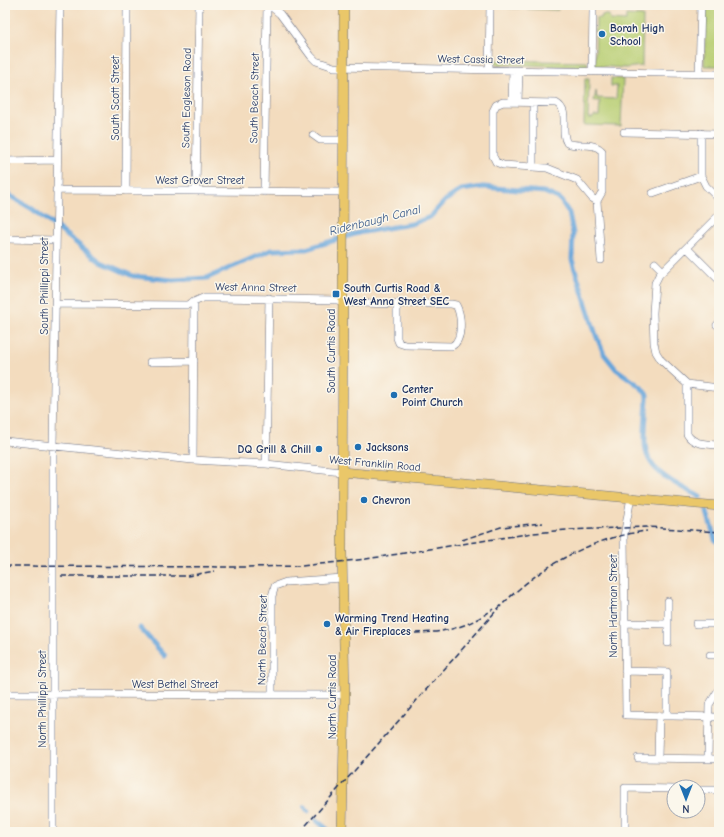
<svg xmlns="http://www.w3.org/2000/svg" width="724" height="837" font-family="'Comic Neue',sans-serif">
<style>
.green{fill:#b8ce72;stroke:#6a7e68}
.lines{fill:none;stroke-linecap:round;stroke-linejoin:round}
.canal{stroke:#68a5da;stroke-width:5}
.minor-casing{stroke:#676c80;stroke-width:8}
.major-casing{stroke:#676c80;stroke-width:10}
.minor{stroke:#fff;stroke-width:7}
.major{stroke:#eac769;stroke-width:9}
.rail{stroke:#1b2f5e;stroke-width:1.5;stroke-dasharray:6 3;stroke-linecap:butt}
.poi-dot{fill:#1f6fb2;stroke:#fbf7ec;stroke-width:1.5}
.labels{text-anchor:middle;stroke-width:3;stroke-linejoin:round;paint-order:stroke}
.poi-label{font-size:11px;font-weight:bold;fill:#1b2f5e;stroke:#fbf7ec;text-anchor:start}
.street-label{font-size:11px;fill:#1b2f5e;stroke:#fbf7ec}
.water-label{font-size:12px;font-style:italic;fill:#365889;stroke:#fbf7ec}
</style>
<rect width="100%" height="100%" fill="#fbf7ec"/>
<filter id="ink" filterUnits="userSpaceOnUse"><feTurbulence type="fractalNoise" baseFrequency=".025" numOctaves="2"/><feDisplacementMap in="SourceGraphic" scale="8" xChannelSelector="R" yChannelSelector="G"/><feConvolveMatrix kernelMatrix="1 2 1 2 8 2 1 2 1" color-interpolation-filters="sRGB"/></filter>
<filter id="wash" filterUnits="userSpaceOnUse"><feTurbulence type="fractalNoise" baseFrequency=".012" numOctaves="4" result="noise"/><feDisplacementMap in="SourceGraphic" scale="16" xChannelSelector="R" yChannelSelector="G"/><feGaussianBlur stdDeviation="0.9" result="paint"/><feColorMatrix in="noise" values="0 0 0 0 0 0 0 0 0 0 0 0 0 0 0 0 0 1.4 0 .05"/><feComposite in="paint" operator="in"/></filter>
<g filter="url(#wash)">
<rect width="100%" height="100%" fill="#f3dcbe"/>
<path class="green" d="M 507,5 L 564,5 L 564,7 L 558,7 L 558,10 L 508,8 Z
M 706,5 L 719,5 L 719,66 L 704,66 Z
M 602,15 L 609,15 L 610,20 L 626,21 L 626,15 L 643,16 L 642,66 L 625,68 L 595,66 L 596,18 L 601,18 Z
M 492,60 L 587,62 L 588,65 L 585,67 L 494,64 Z
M 611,78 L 623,79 L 621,126 L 584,125 L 585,79 L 589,79 L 588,118 L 593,118 L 594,116 L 599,116 L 600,101 L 594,101 L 596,91 L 597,98 L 616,99 L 617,86 L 611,86 Z"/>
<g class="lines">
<path class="canal" d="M 5,193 L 31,208 L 101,262 L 133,276 L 173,280 L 207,278 L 271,250 L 306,249 L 358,233 L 411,224 L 430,217 L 446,200 L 461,190 L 483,187 L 544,192 L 560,199 L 569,213 L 573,233 L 572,260 L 596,335 L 604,354 L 616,369 L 641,387 L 647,395 C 647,411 644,428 645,444 C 646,473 679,485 700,497
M 707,512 L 715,539 L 719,544
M 140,628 L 165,656
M 305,807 L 308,811
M 316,820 L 328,830"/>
</g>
</g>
<g filter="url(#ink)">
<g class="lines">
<defs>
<path id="minor" d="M 269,5 L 280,14 L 311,56 L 316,61 L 334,67 L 719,74
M 489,70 L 490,5
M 592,72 L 593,11
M 699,74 L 701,5
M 512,102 L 513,71
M 518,102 L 519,71
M 624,132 L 719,134
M 701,133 L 701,176 L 706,186 L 719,199
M 313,135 L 320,140 L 343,140
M 5,161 L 56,160
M 533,166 L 533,103
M 56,190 L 343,192
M 126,191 L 127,5
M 196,191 L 199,5
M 264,192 L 267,5
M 653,193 L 701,176
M 597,201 L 592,198 L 577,180 L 547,168 L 503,165 L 496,162 L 493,156 L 493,111 L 496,105 L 503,102 L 556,103 C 571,111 559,131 567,143 C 578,148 593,141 602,151 L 602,192 L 597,201 L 601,260
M 719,215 L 659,275 L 655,283 L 653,313 L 654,343 L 656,352 L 661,360 L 687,384 L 687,434 C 693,445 707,444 719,445
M 5,239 L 56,240
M 687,248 L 719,280
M 655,263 L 663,271
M 56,304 L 187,305 L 203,298 L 217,298 L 337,300 L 343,302 C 379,305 415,303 451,304 L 456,305 C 462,316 463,340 452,346 L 405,345 L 399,343 L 397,338 L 397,303
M 717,325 L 719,323
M 150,362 L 194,361
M 687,384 L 719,388
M 5,441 L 193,460 L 266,464 L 342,472
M 193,460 L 194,303
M 266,464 L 269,298
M 631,497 L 624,536 L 626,715 L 719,717
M 668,601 L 668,643
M 624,623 L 668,624
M 696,624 L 719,624
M 710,655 L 719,655
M 625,671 L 667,672 L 667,716
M 5,694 L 345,695
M 272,695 L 272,596 L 275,586 L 286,582 L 342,578
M 638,758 L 719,759
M 658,758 L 659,716
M 708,759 L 709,705 L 719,689
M 698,790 L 719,790
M 53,832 L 53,446 L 60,5
M 625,832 L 625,788 L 674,789"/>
<path id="major" d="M 342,472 L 719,506
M 342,832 L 345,695 L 342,552 L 344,5"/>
</defs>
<use href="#minor" class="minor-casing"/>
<use href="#major" class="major-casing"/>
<use href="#minor" class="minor"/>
<use href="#major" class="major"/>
<path class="rail" d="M 462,540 L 501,527 L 543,523
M 5,566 L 247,567 L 302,566 L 366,559 L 533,533 L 567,530 L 648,527 L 719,532
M 61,576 L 187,576 L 215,571
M 361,631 C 411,632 450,641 493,609
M 300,832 L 495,612 C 535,569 588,538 647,531"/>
</g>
</g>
<g class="poi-dot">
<circle cx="602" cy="34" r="4"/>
<rect x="332" y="290" width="8" height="8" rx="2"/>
<circle cx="394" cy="395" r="4"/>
<circle cx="358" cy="447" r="4"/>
<circle cx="319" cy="449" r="4"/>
<circle cx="364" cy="500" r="4"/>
<circle cx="327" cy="624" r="4"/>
</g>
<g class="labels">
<g class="poi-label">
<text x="610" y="32">Borah High<tspan x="610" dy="13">School</tspan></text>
<text x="344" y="292">South Curtis Road &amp;<tspan x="344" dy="13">West Anna Street SEC</tspan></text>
<text x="402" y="393">Center<tspan x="402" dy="13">Point Church</tspan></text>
<text x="366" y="451">Jacksons</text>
<text x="311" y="453" text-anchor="end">DQ Grill &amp; Chill</text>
<text x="372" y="504">Chevron</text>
<text x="335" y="622">Warming Trend Heating<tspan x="335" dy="13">&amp; Air Fireplaces</tspan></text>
</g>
<g class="street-label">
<text transform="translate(481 59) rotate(1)" y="4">West Cassia Street</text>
<text transform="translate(115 98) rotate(-90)" y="4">South Scott Street</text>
<text transform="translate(186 98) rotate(-89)" y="4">South Eagleson Road</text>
<text transform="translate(254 98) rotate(-89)" y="4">South Beach Street</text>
<text x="200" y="184">West Grover Street</text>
<text transform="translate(44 286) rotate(-90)" y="4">South Phillippi Street</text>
<text transform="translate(256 287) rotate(1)" y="4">West Anna Street</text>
<text transform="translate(331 351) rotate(-90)" y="4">South Curtis Road</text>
<text transform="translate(375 463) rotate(5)" y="4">West Franklin Road</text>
<text transform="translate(613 606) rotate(-90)" y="4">North Hartman Street</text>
<text transform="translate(262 640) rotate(-89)" y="4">North Beach Street</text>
<text x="175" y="688">West Bethel Street</text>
<text transform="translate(332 697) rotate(-90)" y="4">North Curtis Road</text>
<text transform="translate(42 699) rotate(-90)" y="4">North Phillippi Street</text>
</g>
<g class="water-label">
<text transform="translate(375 220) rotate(-14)" y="4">Ridenbaugh Canal</text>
</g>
</g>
<rect width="724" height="837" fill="none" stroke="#fbf7ec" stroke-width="20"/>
<g transform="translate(686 799) rotate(180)"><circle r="19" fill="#fbf7ec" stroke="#a1a7b3"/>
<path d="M0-3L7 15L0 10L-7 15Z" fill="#1f6fb2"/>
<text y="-6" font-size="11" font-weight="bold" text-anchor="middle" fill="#1b2f5e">N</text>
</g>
</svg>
